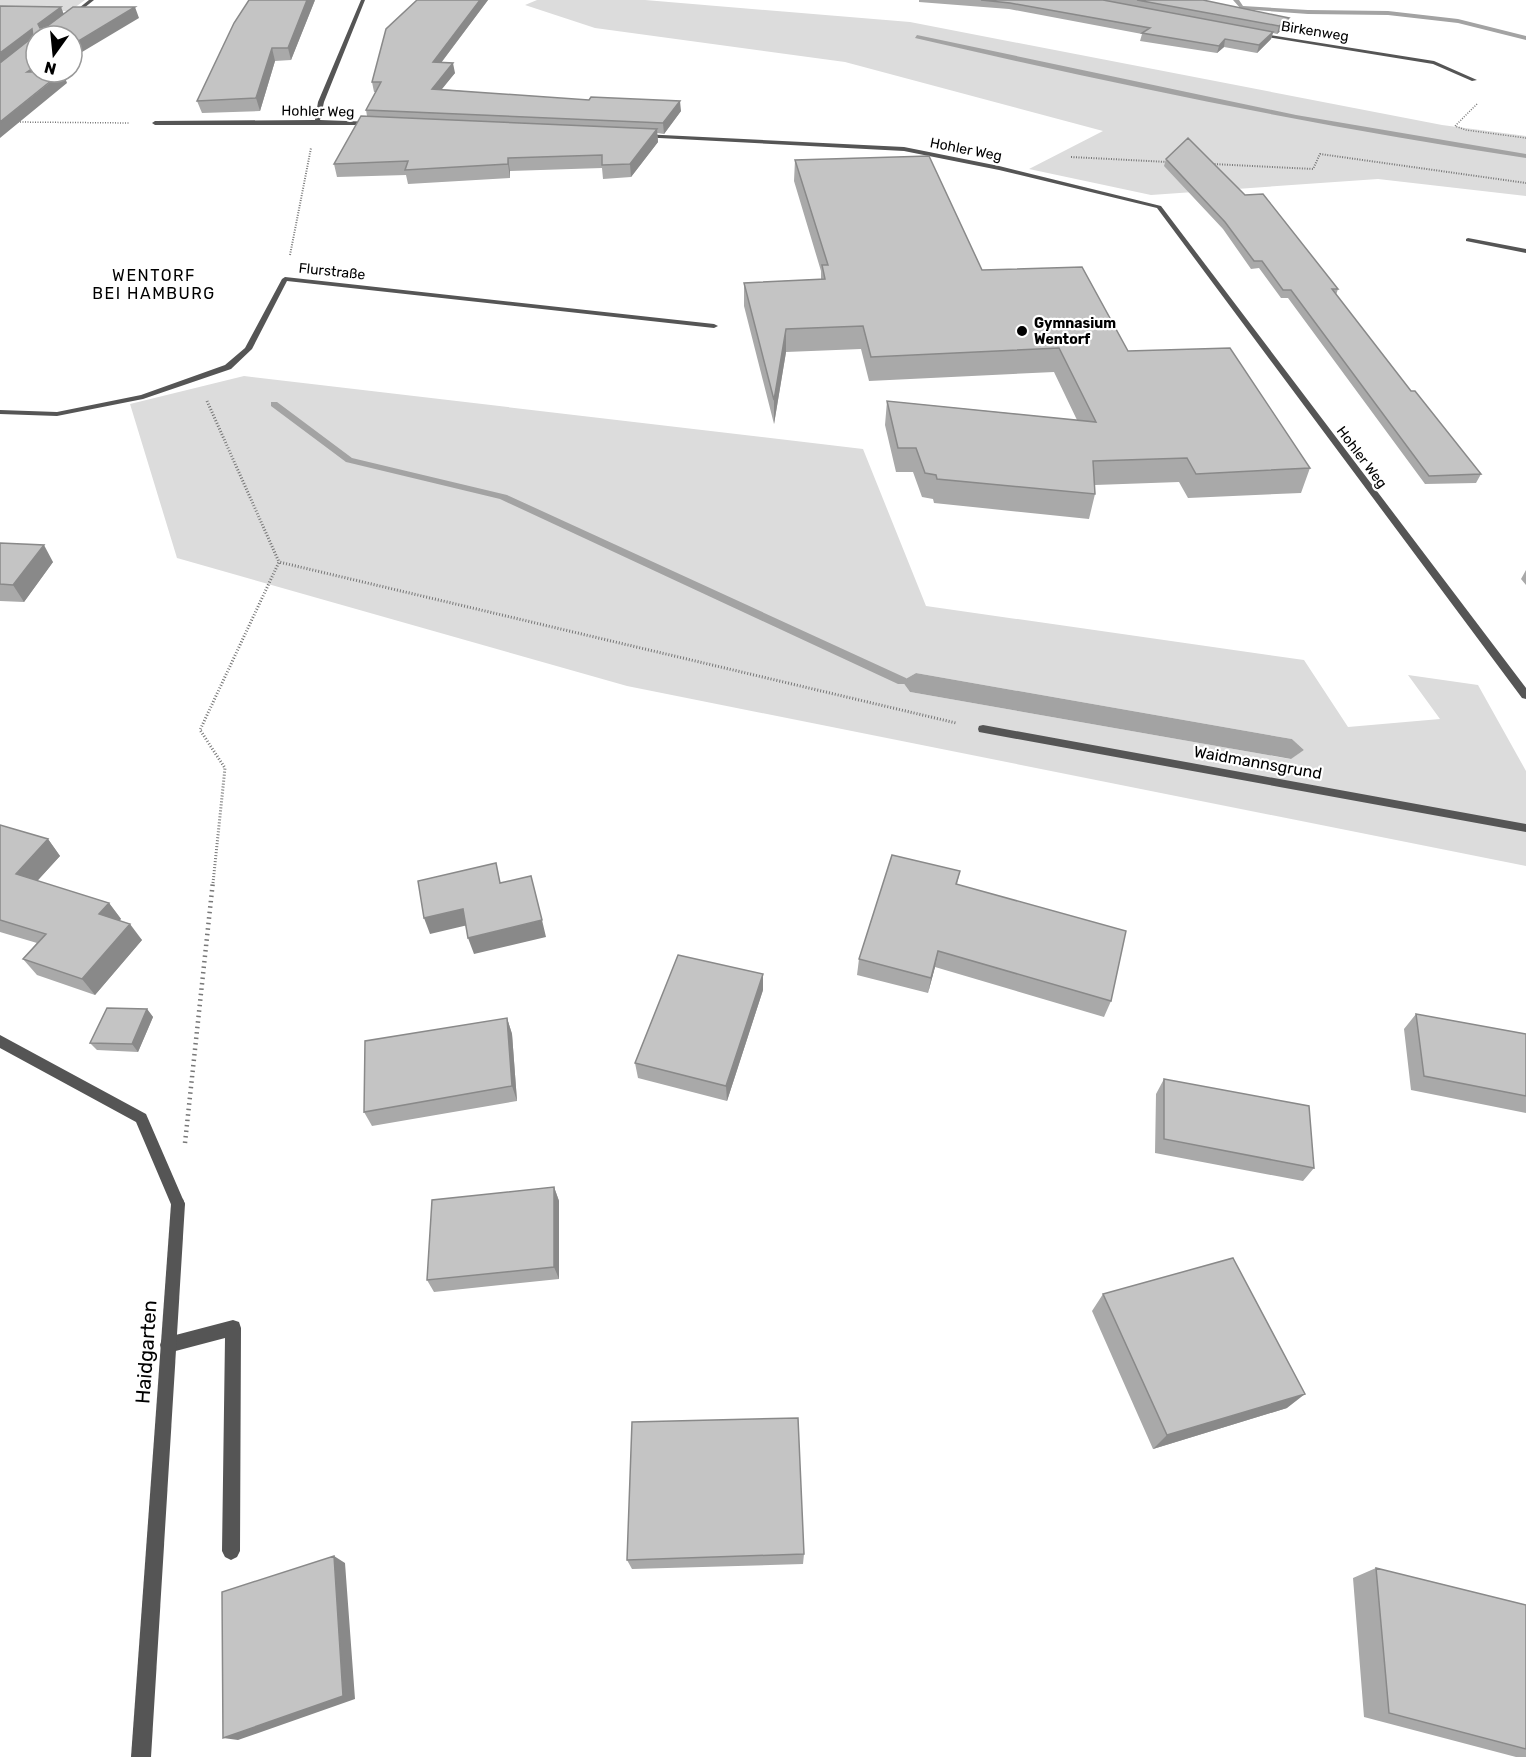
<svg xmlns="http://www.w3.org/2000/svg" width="1526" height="1757" font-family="Rubik,sans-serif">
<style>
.green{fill:#dcdcdc;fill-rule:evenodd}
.water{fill:#a3a3a3}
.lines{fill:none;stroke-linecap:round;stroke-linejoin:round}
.stream{fill:#a3a3a3;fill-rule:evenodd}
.path-far3{stroke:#777;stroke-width:1.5;stroke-dasharray:1 1.5;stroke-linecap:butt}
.path-far2{stroke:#777;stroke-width:2;stroke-dasharray:1 1.5;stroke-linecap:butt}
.path-far1{stroke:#777;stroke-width:3;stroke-dasharray:1 2;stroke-linecap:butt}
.path{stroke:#777;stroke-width:4.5;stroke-dasharray:1.5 4;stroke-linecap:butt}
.service{fill:#555;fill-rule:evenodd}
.pedestrian{fill:#555;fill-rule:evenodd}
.minor{fill:#555;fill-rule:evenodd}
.wall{fill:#a9a9a9}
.shaded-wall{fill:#898989}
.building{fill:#c4c4c4;stroke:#898989;stroke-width:1.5}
.poi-dot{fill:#000;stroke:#fff;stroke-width:2}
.labels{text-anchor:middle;stroke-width:4.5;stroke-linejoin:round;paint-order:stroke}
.far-street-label{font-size:14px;fill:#000;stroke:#fff}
.far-poi-label{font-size:14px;font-weight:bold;fill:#000;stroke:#fff;text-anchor:start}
.far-quarter-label{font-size:16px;letter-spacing:1.5px;fill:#000;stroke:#fff}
.street-label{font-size:16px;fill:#000;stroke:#fff}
.near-street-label{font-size:20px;fill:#000;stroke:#fff}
</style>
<rect width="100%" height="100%" fill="#fff"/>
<path class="green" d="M 0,0 L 85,0 L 70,11 L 0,10 Z
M 537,0 L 645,0 L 910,22 L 1442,125 L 1526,136 L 1526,196 L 1378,179 L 1151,195 L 1029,169 L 1103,131 L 845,62 L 595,28 L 525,5 Z
M 244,376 L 863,449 L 926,606 L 1304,660 L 1348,727 L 1440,719 L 1408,675 L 1478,685 L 1526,771 L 1526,866 L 627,686 L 177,558 L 130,404 ZM 916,673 L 1292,739 L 1304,750 L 1290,759 L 910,692 L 902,681 Z"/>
<path class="water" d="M 916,673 L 1292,739 L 1304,750 L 1291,759 L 910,692 L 902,681 Z"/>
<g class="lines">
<path class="stream" d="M 1233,0 L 1239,0 L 1243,6 L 1308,10 L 1388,11 L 1458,19 L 1526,36 L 1526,40 L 1458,23 L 1388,15 L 1308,14 L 1241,9 Z
M 917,35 L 1296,115 L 1526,154 L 1526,158 C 1321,127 1117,85 915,38 Z
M 271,402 L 277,402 L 352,458 L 507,495 L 906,678 L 908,681 L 906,684 L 898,684 L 500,499 L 346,462 L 271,406 Z"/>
<path class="path-far3" d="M 1477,104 L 1455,126 L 1466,130 L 1526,138
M 15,122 L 130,123"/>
<path class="path-far2" d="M 1071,157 L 1168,162
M 1212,164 L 1313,169 L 1320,154 L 1526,183
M 290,255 L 311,148"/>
<path class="path-far1" d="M 207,401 L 279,562
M 213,883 L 225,768 L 200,730 L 279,562 L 956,723"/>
<path class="path" d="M 185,1143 L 213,881"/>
<path class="service" d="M 233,1320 L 239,1322 L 241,1328 L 240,1551 L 237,1557 L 231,1560 L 225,1557 L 222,1551 L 225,1338 L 168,1353 L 162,1351 L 160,1345 L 162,1339 L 168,1337 Z"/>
<path class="pedestrian" d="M 178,1197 L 183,1199 L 185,1204 L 151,1757 L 131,1757 L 171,1204 L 173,1199 Z"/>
<path class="minor" d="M 89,0 L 94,0 L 49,36 L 44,36 Z
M 361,0 L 365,0 L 324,102 L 320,120 L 373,122 L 375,125 L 155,125 L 152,123 L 155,121 L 315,120 L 318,102 Z
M 1257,33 L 1434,61 L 1477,80 L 1472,81 L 1433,64 L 1255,35 Z
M 642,134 L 904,147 L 999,166 L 1161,206 L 1526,688 L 1526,699 L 1522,698 L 1157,208 L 999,170 L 904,151 L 640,137 Z
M 1468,238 L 1526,249 L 1526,253 L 1466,241 L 1466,239 Z
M 285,277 L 714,324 L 718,326 L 714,328 L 287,281 L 252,349 L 231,369 L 143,399 L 57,416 L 0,414 L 0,410 L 57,412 L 141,395 L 225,365 L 245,348 L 282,279 Z
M 983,725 L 1526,824 L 1526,832 L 979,732 L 978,729 L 979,726 Z
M 0,1035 L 146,1114 L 185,1204 L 183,1209 L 178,1211 L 173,1209 L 136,1122 L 0,1048 Z"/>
</g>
<path class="wall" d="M 315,0 L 291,60 L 275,61 L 260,111 L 202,113 L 197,101 Z
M 417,0 L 488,0 L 441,63 L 455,73 L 441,89 L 681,111 L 664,134 L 657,133 L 658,142 L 631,177 L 603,179 L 602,168 L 510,171 L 510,178 L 408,184 L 406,175 L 337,177 L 334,164 L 367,116 L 366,110 L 376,92 L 374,92 L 372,82 Z
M 919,0 L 1203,0 L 1287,25 L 1277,34 L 1273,33 L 1271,39 L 1257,53 L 1224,47 L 1217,53 L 1140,41 L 1142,34 L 1009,9 L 919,2 Z
M 1166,159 L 1338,289 L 1336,295 L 1411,391 L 1481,474 L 1476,483 L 1425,484 L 1288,298 L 1281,298 L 1259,268 L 1251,269 L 1223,229 L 1164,166 Z
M 795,160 L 982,270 L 1128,351 L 1310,468 L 1301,493 L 1188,498 L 1179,482 L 1095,485 L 1095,494 L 1089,519 L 934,503 L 933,499 L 922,497 L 913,472 L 896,472 L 885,425 L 887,401 L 1077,420 L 1054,372 L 869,381 L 861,349 L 786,352 L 774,424 L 744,306 L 744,283 L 821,279 L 821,271 L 794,181 Z
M 0,543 L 53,562 L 24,602 L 0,601 Z
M 1526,570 L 1526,585 L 1521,579 Z
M 0,825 L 48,839 L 60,856 L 37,881 L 109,903 L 121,919 L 119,920 L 142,940 L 95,995 L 37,975 L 23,959 L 37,943 L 0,932 Z
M 960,871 L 957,884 L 1111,1001 L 1104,1017 L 935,967 L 928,993 L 857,975 L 859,959 Z
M 763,990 L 727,1101 L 638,1078 L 635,1063 Z
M 147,1009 L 153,1017 L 138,1052 L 97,1050 L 90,1043 Z
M 1416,1014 L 1526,1034 L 1526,1113 L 1411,1090 L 1404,1029 Z
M 507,1018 L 512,1034 L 517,1101 L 372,1126 L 364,1112 Z
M 1164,1079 L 1314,1168 L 1303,1181 L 1155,1153 L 1156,1094 Z
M 554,1187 L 559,1201 L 559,1279 L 434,1292 L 427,1280 Z
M 1103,1294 L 1287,1408 L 1153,1449 L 1092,1311 Z
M 804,1554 L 803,1564 L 632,1569 L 627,1560 Z
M 1376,1568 L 1526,1605 L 1526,1757 L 1516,1757 L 1364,1717 L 1353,1578 Z"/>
<path class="shaded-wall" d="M 307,0 L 315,0 L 291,60 L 288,48 Z
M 480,0 L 488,0 L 434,72 L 433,62 Z
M 61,7 L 65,17 L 43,34 L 38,24 Z
M 135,7 L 139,18 L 72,58 L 72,45 Z
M 1289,18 L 1287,25 L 1277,34 L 1279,26 Z
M 32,29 L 36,40 L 0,67 L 0,53 Z
M 1273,32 L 1271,39 L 1257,53 L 1259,45 Z
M 1225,39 L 1224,47 L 1217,53 L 1219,46 Z
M 272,48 L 275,61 L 260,111 L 256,98 Z
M 453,63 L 455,73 L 434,99 L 432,89 Z
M 36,66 L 36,72 L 27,72 Z
M 63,72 L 67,83 L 0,138 L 0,122 Z
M 680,101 L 681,111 L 664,134 L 663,123 Z
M 657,129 L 658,142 L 631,177 L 630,164 Z
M 508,158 L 510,171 L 510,178 L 508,164 Z
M 786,329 L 786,352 L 774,424 L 774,400 Z
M 44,545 L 53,562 L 24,602 L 13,585 Z
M 48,839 L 60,856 L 29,890 L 16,874 Z
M 109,903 L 121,919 L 111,930 L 99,914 Z
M 463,909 L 468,925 L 430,934 L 424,918 Z
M 542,920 L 546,937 L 474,954 L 468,938 Z
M 130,924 L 142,940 L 95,995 L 82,979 Z
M 938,951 L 935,967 L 928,993 L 931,978 Z
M 763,974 L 763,990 L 727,1101 L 726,1086 Z
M 147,1009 L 153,1017 L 138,1052 L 132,1044 Z
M 507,1018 L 512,1034 L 517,1101 L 512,1086 Z
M 554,1187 L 559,1201 L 559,1279 L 554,1267 Z
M 1305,1394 L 1287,1408 L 1153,1449 L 1167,1435 Z
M 334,1556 L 345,1563 L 355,1699 L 238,1740 L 223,1738 Z"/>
<path class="building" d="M 249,0 L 307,0 L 288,48 L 272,48 L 256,98 L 197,101 L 234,23 Z
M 417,0 L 480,0 L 433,62 L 453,63 L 432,89 L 589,100 L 591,97 L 680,101 L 663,123 L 366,110 L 381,82 L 372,82 L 386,29 Z
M 981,0 L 1103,0 L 1273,32 L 1259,45 L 1225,39 L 1219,46 L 1142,33 L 1150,28 L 1010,3 Z
M 1137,0 L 1203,0 L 1289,18 L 1279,26 Z
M 0,6 L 61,7 L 38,24 L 40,28 L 46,27 L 73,7 L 135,7 L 72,45 L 72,36 L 36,36 L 36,66 L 27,72 L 62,72 L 0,122 L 0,63 L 33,37 L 32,29 L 0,53 Z
M 361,116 L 657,129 L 630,164 L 602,165 L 602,155 L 508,158 L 508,164 L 405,170 L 408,161 L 334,164 Z
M 1188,138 L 1245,195 L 1263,194 L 1338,289 L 1332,289 L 1411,391 L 1415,391 L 1481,474 L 1429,476 L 1291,290 L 1283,290 L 1262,261 L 1254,261 L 1225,222 L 1166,159 Z
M 929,156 L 982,270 L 1082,267 L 1128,351 L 1230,348 L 1310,468 L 1196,474 L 1187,458 L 1093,461 L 1095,494 L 937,479 L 936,475 L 925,473 L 916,448 L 898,448 L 887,401 L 1096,422 L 1059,348 L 871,357 L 863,326 L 786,329 L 774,400 L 744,283 L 825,279 L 822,265 L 828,265 L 795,160 Z
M 0,543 L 44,545 L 13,585 L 0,584 Z
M 0,825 L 48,839 L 16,874 L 109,903 L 99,914 L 130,924 L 82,979 L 23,959 L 46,934 L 0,920 Z
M 892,855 L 960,871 L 956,884 L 1126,931 L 1111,1001 L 938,951 L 931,978 L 859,959 Z
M 496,863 L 500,883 L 531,876 L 542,920 L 468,938 L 463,909 L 424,918 L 418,881 Z
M 678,955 L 763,974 L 726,1086 L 635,1063 Z
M 107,1008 L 147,1009 L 132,1044 L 90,1043 Z
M 1416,1014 L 1526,1034 L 1526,1096 L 1424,1076 Z
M 507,1018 L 512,1086 L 364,1112 L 365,1041 Z
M 1164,1079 L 1309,1106 L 1314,1168 L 1164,1139 Z
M 554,1187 L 554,1267 L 427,1280 L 432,1200 Z
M 1233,1258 L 1305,1394 L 1167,1435 L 1103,1294 Z
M 798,1418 L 804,1554 L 627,1560 L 632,1422 Z
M 334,1556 L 343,1696 L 223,1738 L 222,1592 Z
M 1376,1568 L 1526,1605 L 1526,1749 L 1389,1713 Z"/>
<circle class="poi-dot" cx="1022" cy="331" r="6"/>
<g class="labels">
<g class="far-street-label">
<text transform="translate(1315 31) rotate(9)" y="5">Birkenweg</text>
<text transform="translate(318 111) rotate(1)" y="5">Hohler Weg</text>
<text transform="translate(966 149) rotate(11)" y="5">Hohler Weg</text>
<text transform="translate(332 271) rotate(6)" y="5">Flurstraße</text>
<text transform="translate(1362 457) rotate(53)" y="5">Hohler Weg</text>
</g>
<g class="far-poi-label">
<text x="1034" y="328">Gymnasium<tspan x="1034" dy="16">Wentorf</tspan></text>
</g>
<g class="far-quarter-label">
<text x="154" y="281">WENTORF<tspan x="154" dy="18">BEI HAMBURG</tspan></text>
</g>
<g class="street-label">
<text transform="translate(1258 762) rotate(10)" y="6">Waidmannsgrund</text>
</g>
<g class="near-street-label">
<text transform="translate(146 1352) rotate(-86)" y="7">Haidgarten</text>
</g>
</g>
<g transform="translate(54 54) rotate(195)"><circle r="28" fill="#ffffff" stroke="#999999" stroke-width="1.5"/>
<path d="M0-4.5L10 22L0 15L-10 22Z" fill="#000000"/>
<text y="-9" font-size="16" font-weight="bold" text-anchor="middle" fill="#000000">N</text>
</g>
</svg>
